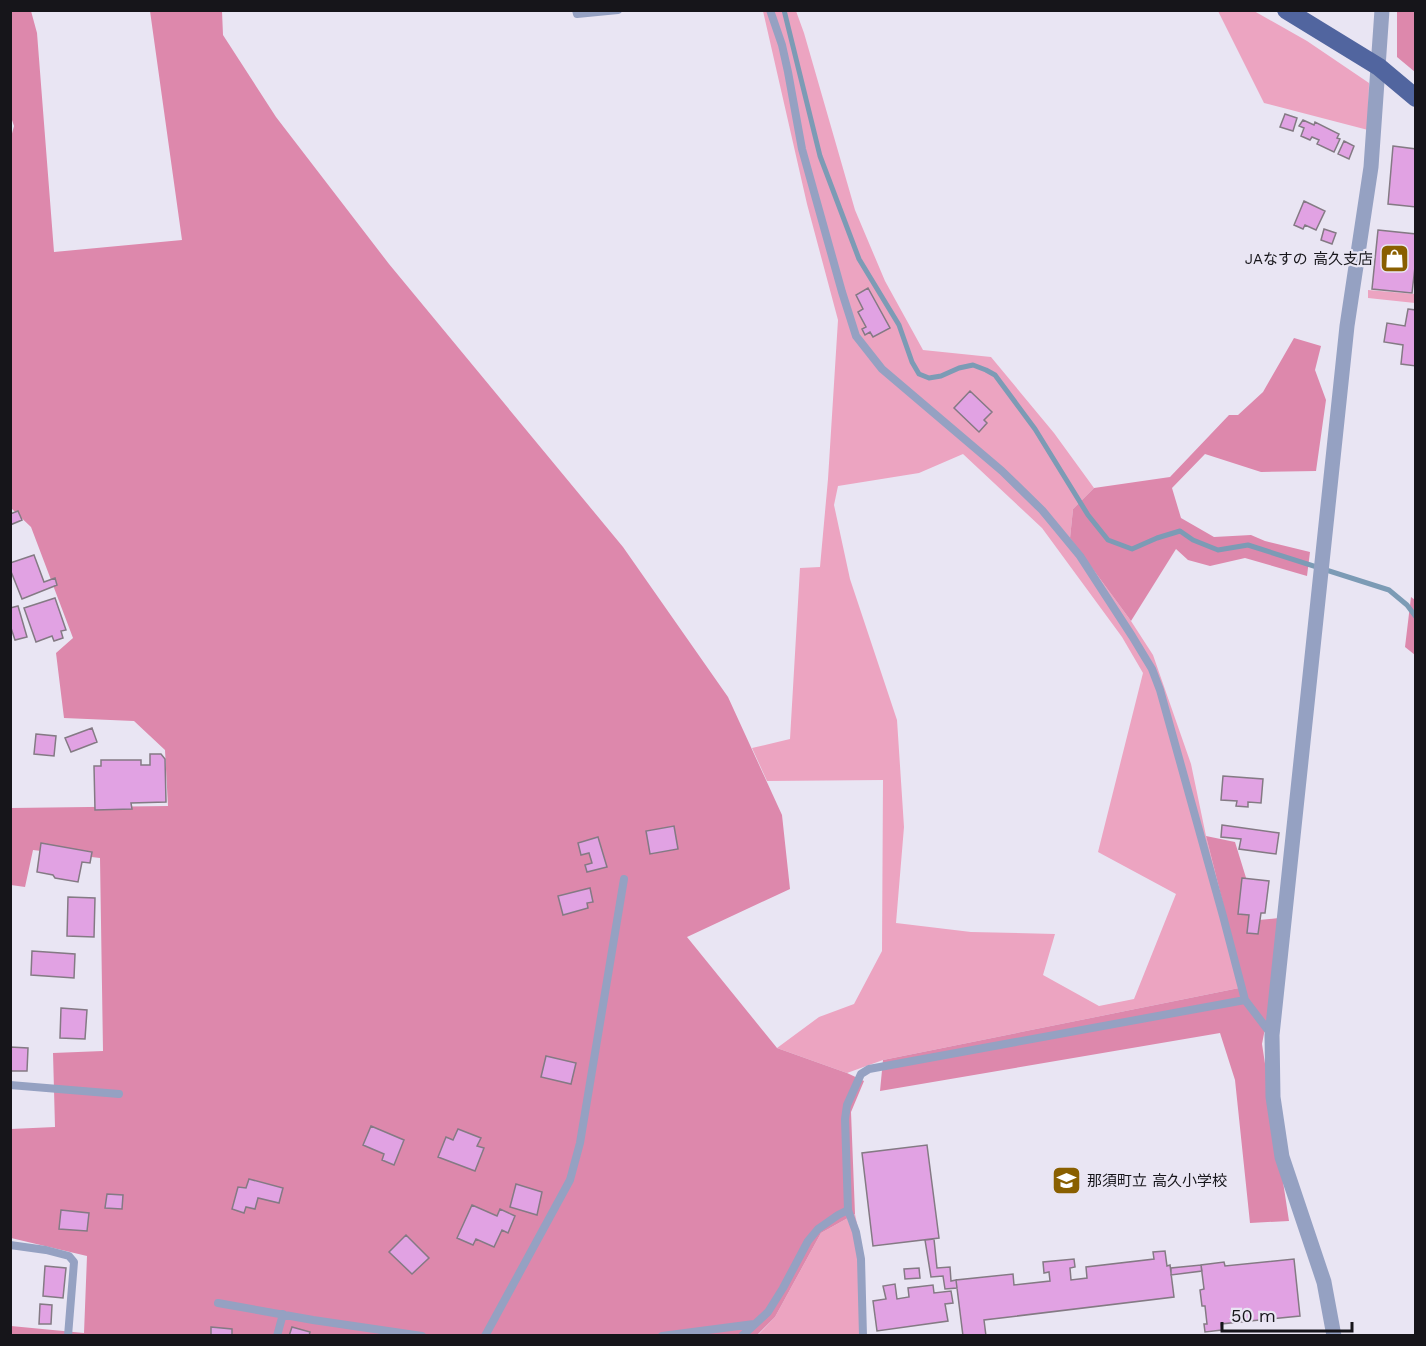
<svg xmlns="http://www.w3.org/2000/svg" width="1426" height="1346" font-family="'Work Sans','Noto Sans JP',sans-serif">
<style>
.green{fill:#eca4c1;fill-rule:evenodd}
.forest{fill:#dd88ac}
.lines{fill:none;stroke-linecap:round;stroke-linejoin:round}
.stream{stroke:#7c9bb5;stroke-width:5}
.building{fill:#e1a2e3;stroke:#847a84;stroke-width:1.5}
.service{stroke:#95a1c2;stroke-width:8}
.minor{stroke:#95a1c2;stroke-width:15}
.primary{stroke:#51659f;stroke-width:18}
.labels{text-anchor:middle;stroke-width:4.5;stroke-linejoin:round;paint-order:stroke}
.poi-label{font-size:15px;fill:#16151a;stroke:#e9e5f3;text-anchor:end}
</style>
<rect width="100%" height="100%" fill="#e9e5f3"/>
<path class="green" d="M 763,11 L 796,11 L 804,33 L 855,210 L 885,281 L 923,350 L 991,357 L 1054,433 L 1094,488 L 1073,509 L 1070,538 L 1131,621 L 1153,655 L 1191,764 L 1206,836 L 1244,987 L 883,1060 L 847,1073 L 777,1048 L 819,1017 L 854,1004 L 882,951 L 883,780 L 767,781 L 752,748 L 790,739 L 800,568 L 820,567 L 828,479 L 838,320 L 807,204 ZM 963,454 L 1042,528 L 1122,637 L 1143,673 L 1098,852 L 1176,894 L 1134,999 L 1099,1006 L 1043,975 L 1055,934 L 971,932 L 896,923 L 904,827 L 897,720 L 850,579 L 834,505 L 838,486 L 919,473 Z
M 1218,11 L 1254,11 L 1307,41 L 1369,83 L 1368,130 L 1264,103 Z
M 1368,290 L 1415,294 L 1415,303 L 1368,298 Z
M 855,1214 L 864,1258 L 866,1335 L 757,1336 L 775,1317 L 821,1233 Z"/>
<path class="forest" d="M 11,11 L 31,11 L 37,33 L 54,252 L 182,240 L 150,11 L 222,11 L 223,35 L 276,117 L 389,264 L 623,547 L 728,697 L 782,815 L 790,889 L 687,937 L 777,1048 L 847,1073 L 864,1081 L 851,1112 L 855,1214 L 821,1233 L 775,1317 L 757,1335 L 11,1335 L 11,1326 L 84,1333 L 87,1256 L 11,1238 L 11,1129 L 55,1127 L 53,1053 L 103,1051 L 100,858 L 33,850 L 25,887 L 11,885 L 11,808 L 168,806 L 165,750 L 134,721 L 64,718 L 56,653 L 73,638 L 31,527 L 11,508 L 10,141 L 14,126 L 11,117 Z
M 1397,11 L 1415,11 L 1415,72 L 1397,57 Z
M 1294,338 L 1321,346 L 1315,370 L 1326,400 L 1316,471 L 1261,472 L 1205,454 L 1172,488 L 1181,518 L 1214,537 L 1251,535 L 1265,541 L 1310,552 L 1307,576 L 1245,558 L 1210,566 L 1188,560 L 1176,549 L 1131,621 L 1070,538 L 1073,509 L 1094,488 L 1170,477 L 1229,415 L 1238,415 L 1263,392 Z
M 1411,597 L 1415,600 L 1415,655 L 1405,647 Z
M 1206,836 L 1235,842 L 1259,920 L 1279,918 L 1269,1008 L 1262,1044 L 1289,1221 L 1250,1223 L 1235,1080 L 1220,1033 L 880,1091 L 883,1060 L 1244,987 Z"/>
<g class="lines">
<path class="stream" d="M 784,10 L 820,156 L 859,259 L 899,325 L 912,362 L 919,374 L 929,378 L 941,376 L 959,368 L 973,365 L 986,370 L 995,375 L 1035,429 L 1088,515 L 1108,540 L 1132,549 L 1157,538 L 1180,531 L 1193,540 L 1218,550 L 1248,545 L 1389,590 L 1407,605 L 1416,617"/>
</g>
<path class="building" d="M 1285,114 L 1297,118 L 1293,131 L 1280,127 Z
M 1303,120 L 1314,125 L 1315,122 L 1339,134 L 1337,138 L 1340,139 L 1334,152 L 1317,144 L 1319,140 L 1312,137 L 1310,140 L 1301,136 L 1304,128 L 1299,126 Z
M 1344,141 L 1354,146 L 1349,159 L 1338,154 Z
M 1393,146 L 1416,149 L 1416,207 L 1388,204 Z
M 1304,201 L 1325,211 L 1316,230 L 1305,225 L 1303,229 L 1294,225 Z
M 1324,229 L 1336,233 L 1332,244 L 1321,240 Z
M 1378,230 L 1416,234 L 1416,258 L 1412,293 L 1372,289 Z
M 868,288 L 890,328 L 873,337 L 870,332 L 865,335 L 862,329 L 866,327 L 858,312 L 863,309 L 856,295 Z
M 1408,309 L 1416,310 L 1416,366 L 1401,364 L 1403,345 L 1384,342 L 1387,323 L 1405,326 Z
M 970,391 L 992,412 L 984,420 L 987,423 L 979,432 L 954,408 Z
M 18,511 L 22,520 L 10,525 L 10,514 Z
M 34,555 L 44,582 L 55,578 L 57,585 L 22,599 L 10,569 L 10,563 Z
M 55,598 L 66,630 L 61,631 L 63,638 L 54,641 L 52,636 L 36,642 L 24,608 Z
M 18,606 L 27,637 L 15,640 L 10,625 L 10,608 Z
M 92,728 L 97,742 L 71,752 L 65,738 Z
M 36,734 L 56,736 L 54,756 L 34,754 Z
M 150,754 L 161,754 L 165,759 L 166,802 L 131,803 L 132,809 L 95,810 L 94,766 L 101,766 L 101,760 L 141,760 L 141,765 L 150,765 Z
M 1223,776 L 1263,779 L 1261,803 L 1248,802 L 1248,807 L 1236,806 L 1237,801 L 1221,800 Z
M 1222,825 L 1279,833 L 1276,854 L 1239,849 L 1241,839 L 1221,837 Z
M 674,826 L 678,849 L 650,854 L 646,831 Z
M 598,837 L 607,867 L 587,872 L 585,865 L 592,863 L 589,853 L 581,855 L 578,843 Z
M 41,843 L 92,852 L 90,863 L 82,862 L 78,882 L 55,878 L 53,875 L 37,872 Z
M 1242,878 L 1269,881 L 1265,913 L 1261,913 L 1258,934 L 1247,933 L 1249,915 L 1238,914 Z
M 590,888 L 593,902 L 587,903 L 588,908 L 563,915 L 558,896 Z
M 68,897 L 95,898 L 94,937 L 67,936 Z
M 32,951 L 75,954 L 74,978 L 31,975 Z
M 61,1008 L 87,1010 L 85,1039 L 60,1038 Z
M 10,1047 L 28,1048 L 27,1071 L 10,1071 Z
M 546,1056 L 576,1063 L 571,1084 L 541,1077 Z
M 371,1126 L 404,1140 L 394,1165 L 382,1160 L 384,1154 L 363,1145 Z
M 458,1129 L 481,1138 L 477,1146 L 484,1148 L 475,1171 L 438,1157 L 446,1137 L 453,1140 Z
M 927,1145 L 939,1238 L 873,1246 L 862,1153 Z
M 249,1179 L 283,1188 L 279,1203 L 258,1198 L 255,1209 L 246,1207 L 244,1213 L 232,1209 L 238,1187 L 246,1188 Z
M 516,1184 L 542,1192 L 537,1215 L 510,1207 Z
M 107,1194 L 123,1195 L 122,1209 L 105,1208 Z
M 472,1205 L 497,1216 L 500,1209 L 515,1216 L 508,1233 L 502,1230 L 494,1247 L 476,1239 L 473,1245 L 457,1238 Z
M 61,1210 L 89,1213 L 87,1231 L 59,1229 Z
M 406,1235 L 429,1258 L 412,1274 L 389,1252 Z
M 934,1239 L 937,1268 L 950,1267 L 951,1281 L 956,1280 L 957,1288 L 945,1289 L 943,1276 L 931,1277 L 925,1240 Z
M 1165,1251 L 1167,1266 L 1170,1265 L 1174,1297 L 984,1320 L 986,1336 L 963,1336 L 956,1280 L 1013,1274 L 1014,1285 L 1050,1281 L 1049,1272 L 1044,1273 L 1043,1262 L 1074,1259 L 1075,1267 L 1070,1268 L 1071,1280 L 1087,1278 L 1086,1267 L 1154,1259 L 1153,1252 Z
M 1294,1259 L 1300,1316 L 1221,1324 L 1222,1330 L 1205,1332 L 1204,1324 L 1207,1324 L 1205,1306 L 1202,1306 L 1200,1290 L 1204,1289 L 1201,1265 L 1224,1262 L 1225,1266 Z
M 1201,1265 L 1202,1271 L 1171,1275 L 1171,1268 Z
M 45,1266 L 66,1268 L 63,1298 L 43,1296 Z
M 919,1268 L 920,1278 L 905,1279 L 904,1269 Z
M 895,1284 L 897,1299 L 909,1297 L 908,1288 L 933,1285 L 934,1293 L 951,1291 L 953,1303 L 945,1304 L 948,1321 L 877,1331 L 873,1301 L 886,1299 L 883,1286 Z
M 40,1304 L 52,1305 L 51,1324 L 39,1324 Z
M 211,1327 L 232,1329 L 232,1336 L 211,1336 Z
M 292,1327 L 310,1332 L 309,1336 L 289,1336 Z"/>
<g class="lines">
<path class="service" d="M 576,10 L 577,14 L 618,10
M 770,10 L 782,45 L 788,72 L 802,149 L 842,292 L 856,336 L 882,369 L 1002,471 L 1042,510 L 1080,556 L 1132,636 L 1152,669 L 1160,690 L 1223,916 L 1245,1000 L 1271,1034
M 10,1085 L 119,1094
M 848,1210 L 856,1232 L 861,1259 L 863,1336
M 10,1245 L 46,1250 L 69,1256 L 74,1262 L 68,1336
M 218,1303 L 313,1320 L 422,1336
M 277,1336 L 283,1314
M 485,1336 L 570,1180 L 580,1143 L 624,879
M 662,1336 L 754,1324
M 742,1336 L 768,1312 L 783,1288 L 808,1241 L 818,1229 L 838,1215 L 848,1210 L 845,1119 L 847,1105 L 861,1074 L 869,1069 L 1245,1000"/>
<path class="minor" d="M 1334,1336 L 1324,1282 L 1282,1157 L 1273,1097 L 1272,1035 L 1347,326 L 1371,167 L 1382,10"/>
<path class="primary" d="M 1286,10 L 1379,67 L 1416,98"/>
</g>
<defs>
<symbol id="shop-square" viewBox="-11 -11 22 22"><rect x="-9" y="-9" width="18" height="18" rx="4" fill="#895f00" stroke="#e9e5f3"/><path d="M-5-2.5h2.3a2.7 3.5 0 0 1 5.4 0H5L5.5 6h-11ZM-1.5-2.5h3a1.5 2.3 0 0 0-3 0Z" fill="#fff"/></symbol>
<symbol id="school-square" viewBox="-11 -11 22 22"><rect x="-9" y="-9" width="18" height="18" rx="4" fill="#895f00" stroke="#e9e5f3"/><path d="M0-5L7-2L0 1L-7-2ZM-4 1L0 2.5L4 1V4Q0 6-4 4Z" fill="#fff"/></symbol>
</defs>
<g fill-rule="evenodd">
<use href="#shop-square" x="1378" y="242" width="33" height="33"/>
<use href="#school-square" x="1050" y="1164" width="33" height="33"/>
</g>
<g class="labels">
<g class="poi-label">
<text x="1373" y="264">JAなすの 高久支店</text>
<text x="1087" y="1186" text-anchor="start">那須町立 高久小学校</text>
</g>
</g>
<rect width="1426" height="1346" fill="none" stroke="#16151a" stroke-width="24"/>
<path d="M1222 1322v9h130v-9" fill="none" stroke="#16151a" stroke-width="3"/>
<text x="1231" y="1322" font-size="18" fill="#16151a" stroke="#e9e5f3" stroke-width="4.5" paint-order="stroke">50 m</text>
</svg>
